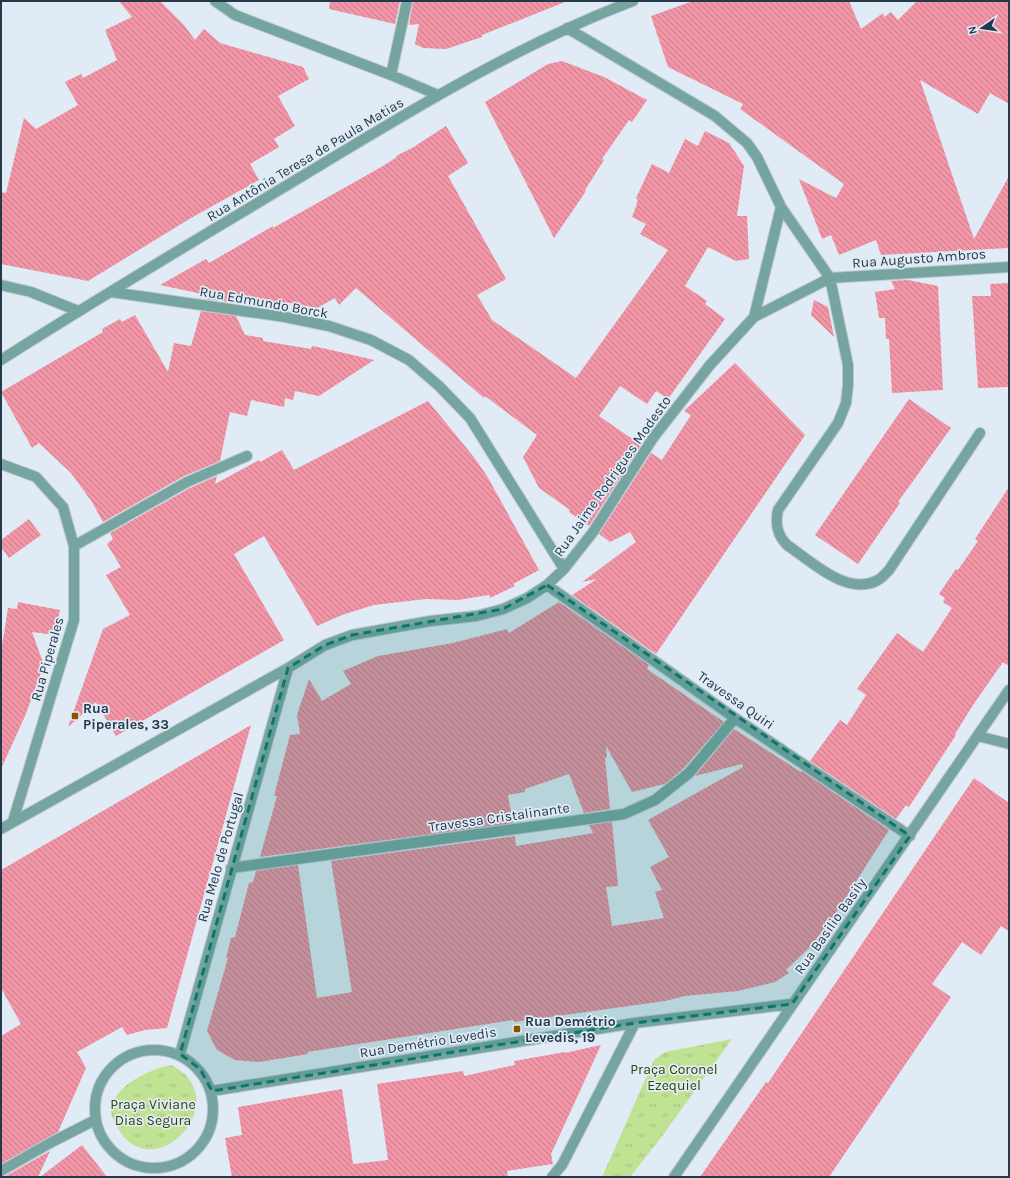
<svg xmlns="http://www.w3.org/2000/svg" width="1010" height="1178" font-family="Karla,sans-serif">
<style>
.park{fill:url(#park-tufts)}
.building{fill:url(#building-back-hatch)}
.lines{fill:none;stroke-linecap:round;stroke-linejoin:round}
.street-casing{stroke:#bbc7d3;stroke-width:12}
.street{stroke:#76a5a0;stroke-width:10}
.marked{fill:#0f766e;fill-opacity:0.2;stroke:#0f766e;stroke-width:3;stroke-dasharray:8 5;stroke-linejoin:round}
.poi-dot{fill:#895301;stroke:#e1ebf5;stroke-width:1.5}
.labels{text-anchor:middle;stroke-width:3.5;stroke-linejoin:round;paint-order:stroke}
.street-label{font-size:14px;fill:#24394c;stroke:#e1ebf5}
.poi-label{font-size:14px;font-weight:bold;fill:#24394c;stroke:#e1ebf5;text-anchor:start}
.park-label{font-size:14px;fill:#2e4307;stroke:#e1ebf5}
</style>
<defs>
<pattern id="park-tufts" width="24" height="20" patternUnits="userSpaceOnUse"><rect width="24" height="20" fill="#c0e293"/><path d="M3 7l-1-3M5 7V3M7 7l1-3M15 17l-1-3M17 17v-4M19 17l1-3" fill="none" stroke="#a5c380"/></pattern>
<pattern id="building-back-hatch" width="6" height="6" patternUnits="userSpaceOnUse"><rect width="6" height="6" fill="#f295a7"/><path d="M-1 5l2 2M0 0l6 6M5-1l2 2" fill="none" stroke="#c47b8a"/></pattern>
</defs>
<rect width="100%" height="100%" fill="#e1ebf5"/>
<path class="park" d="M 732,1039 L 660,1139 L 630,1177 L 602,1177 L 654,1060 L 665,1052 Z
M 171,1065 C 234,1096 165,1178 126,1139 C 121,1134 112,1120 111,1113 C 110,1087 150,1069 171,1065 Z"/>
<path class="building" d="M 119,1 L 160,1 L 184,25 L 195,40 L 204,29 L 220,43 L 303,67 L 309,79 L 278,96 L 295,126 L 274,139 L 279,147 L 250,164 L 259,180 L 191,218 L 88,281 L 1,264 L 1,192 L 6,193 L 24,118 L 36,129 L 78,105 L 65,82 L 81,74 L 83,78 L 117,60 L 105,30 L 132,17 Z
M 330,1 L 400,1 L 395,24 L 329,9 Z
M 413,1 L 565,1 L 565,2 L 482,35 L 482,37 L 446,49 L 423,48 L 415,44 L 419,24 L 409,25 Z
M 693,1 L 849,1 L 861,29 L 883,13 L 884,17 L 891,12 L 898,20 L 917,1 L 1009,1 L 1009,104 L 990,93 L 978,114 L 920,80 L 974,239 L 1009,176 L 1009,248 L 881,255 L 876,240 L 839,255 L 831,235 L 822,239 L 799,179 L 836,198 L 844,184 L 740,109 L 743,104 L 668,67 L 651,16 Z
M 562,61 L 604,77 L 647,100 L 632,122 L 629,120 L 602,159 L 604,160 L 585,190 L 586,191 L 554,238 L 485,102 L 548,64 Z
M 446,126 L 468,163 L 448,176 L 506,279 L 477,295 L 492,320 L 576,378 L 668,250 L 640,234 L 646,224 L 632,217 L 637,204 L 636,204 L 638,200 L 636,198 L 652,164 L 669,173 L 685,139 L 698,146 L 705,131 L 729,143 L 744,166 L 737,216 L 747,216 L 749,259 L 736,261 L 708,247 L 685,286 L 707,301 L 705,304 L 725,319 L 668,399 L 656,391 L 647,404 L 620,386 L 599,416 L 641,445 L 589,526 L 569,512 L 570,510 L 539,488 L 523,457 L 537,435 L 485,396 L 484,398 L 356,288 L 339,305 L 335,298 L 317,308 L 290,303 L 255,300 L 256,301 L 226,298 L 228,302 L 205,299 L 207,295 L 160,285 L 206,259 L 209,263 L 273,226 L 273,228 L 383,166 L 397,157 L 396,156 L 412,148 Z
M 908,280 L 938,286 L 943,390 L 892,393 L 889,339 L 886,339 L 885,318 L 879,318 L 875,292 L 895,289 L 891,281 Z
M 1009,283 L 1009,387 L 978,388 L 972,296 L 991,296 L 990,284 Z
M 814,300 L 828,307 L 834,337 L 811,315 Z
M 201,311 L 236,316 L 245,335 L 263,338 L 263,341 L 311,349 L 312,346 L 327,349 L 374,360 L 319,396 L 295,391 L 293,400 L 285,398 L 284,407 L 251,400 L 247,416 L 230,412 L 220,461 L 184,476 L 103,522 L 92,502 L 71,473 L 39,443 L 32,448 L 1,392 L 103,332 L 102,329 L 120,319 L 122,322 L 135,315 L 168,372 L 174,343 L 191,346 Z
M 735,363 L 805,435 L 656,654 L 572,595 L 597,579 L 582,582 L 636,542 L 630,532 L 610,542 L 599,534 L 651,453 L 662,460 L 691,415 L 684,411 Z
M 909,399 L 951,428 L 898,502 L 900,503 L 858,564 L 815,535 Z
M 428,401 L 473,456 L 487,476 L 539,570 L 513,584 L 515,586 L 490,598 L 489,595 L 458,600 L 426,599 L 374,605 L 342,615 L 317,626 L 264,536 L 234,554 L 284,640 L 116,736 L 96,702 L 68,727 L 103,629 L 130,615 L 106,575 L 121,567 L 107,544 L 113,539 L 110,533 L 190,488 L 217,476 L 215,484 L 259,460 L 260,462 L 282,450 L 294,470 Z
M 1009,487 L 1009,666 L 1003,662 L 973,705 L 955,734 L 956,735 L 909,807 L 906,805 L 896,819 L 810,761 L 840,720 L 847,725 L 866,695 L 857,689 L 897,633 L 923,652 L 952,608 L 943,602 L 945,598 L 939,594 L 956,569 L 958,570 L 978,541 L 975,539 Z
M 29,519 L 41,535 L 9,558 L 1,547 L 1,540 Z
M 18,602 L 60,610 L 55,635 L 32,632 L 44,665 L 25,716 L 1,769 L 1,652 L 8,608 L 17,609 Z
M 559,602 L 649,665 L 647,669 L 724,722 L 684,768 L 665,784 L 632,792 L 606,746 L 607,757 L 605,758 L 610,809 L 584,813 L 569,774 L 525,789 L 525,792 L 508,795 L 513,823 L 260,857 L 277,796 L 274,796 L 290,735 L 300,734 L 297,715 L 309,679 L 322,701 L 351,684 L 343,671 L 378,656 L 453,643 L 507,629 L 509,633 Z
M 251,725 L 167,1028 L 145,1030 L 127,1035 L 122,1027 L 77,1052 L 86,1068 L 58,1132 L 1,1164 L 1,1036 L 21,1024 L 1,988 L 1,870 Z
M 734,729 L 801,772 L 802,771 L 889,830 L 837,911 L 811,946 L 786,970 L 789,973 L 775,982 L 738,991 L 685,996 L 665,1001 L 514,1022 L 513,1020 L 307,1052 L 308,1054 L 259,1062 L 235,1060 L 217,1050 L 207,1031 L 228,958 L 226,958 L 231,938 L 235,937 L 249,883 L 253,882 L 256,871 L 298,865 L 317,998 L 352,992 L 331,861 L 515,836 L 516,846 L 593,833 L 589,825 L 612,822 L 618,886 L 606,887 L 612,926 L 664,918 L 655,892 L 662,890 L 650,867 L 669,857 L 648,820 L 743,767 L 742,764 L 695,776 Z
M 974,778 L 1009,803 L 1009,931 L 1001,926 L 981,955 L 962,942 L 932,984 L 951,997 L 829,1177 L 700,1177 L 766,1082 L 768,1083 Z
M 601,1045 L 551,1154 L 553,1164 L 507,1171 L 508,1177 L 232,1177 L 225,1138 L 242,1135 L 238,1107 L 342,1089 L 353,1164 L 388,1160 L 377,1084 L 463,1071 L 464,1076 L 515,1065 L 514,1061 L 565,1052 L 565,1053 Z
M 82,1145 L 107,1177 L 40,1177 Z
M 50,1151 L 38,1177 L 3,1177 L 4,1177 Z"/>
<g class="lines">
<defs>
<path id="street" d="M 215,1 L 235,15 L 391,75 L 438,95
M 391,75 L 407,1
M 781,207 L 830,278 L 848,365 L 848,385 L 846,403 L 838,423 L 778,510 C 775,524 777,535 787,545 C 811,561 847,597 878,580 C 882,578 886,573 889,570 L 980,433
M 1,285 L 31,292 L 78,311
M 111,292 L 285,317 L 329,326 L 371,340 L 409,360 L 439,386 L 470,418 L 564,569
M 754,317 L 830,278 L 1009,267
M 1,360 C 101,296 203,236 304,175 C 410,111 517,45 633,1
M 1,464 L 36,477 L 63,507 L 74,546 L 74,620 L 13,821
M 74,546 L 187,482 L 247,456
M 547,585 L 735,718 L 910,836
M 978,736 L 1009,744
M 1,829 L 288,668 L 325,645 L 352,635 L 430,621 L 476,616 L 503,609 L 527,598 L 547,585 L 564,569 L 593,532 L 653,438 L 710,365 L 754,317 L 781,207 L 757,157 L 747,143 L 715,116 L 567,28
M 231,868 L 624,814 L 655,800 L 689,773 L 735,718
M95 1109a59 59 0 1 1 118 0a59 59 0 1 1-118 0Z
M 180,1054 L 288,668
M 212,1091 L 635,1023 L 792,1004
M 1,1171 L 50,1143 L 95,1120
M 552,1177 L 562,1165 L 635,1023
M 674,1177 L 1009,690"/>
</defs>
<use href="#street" class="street-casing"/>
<use href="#street" class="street"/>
</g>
<path class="marked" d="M 547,585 L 910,836 L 792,1004 L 635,1023 L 212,1091 L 200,1069 L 180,1054 L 288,668 L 325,645 L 352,635 L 503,609 Z"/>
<g class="poi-dot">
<rect x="71" y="712" width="8" height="8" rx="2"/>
<rect x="513" y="1025" width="8" height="8" rx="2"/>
</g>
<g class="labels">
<g class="street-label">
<text transform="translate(305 159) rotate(-31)" y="5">Rua Antônia Teresa de Paula Matias</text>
<text transform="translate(919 258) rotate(-4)" y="5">Rua Augusto Ambros</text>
<text transform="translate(264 302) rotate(10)" y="5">Rua Edmundo Borck</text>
<text transform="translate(612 476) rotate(-55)" y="5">Rua Jaime Rodrigues Modesto</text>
<text transform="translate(47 659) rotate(-74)" y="5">Rua Piperales</text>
<text transform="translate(736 700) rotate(35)" y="5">Travessa Quiri</text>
<text transform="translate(499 817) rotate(-8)" y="5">Travessa Cristalinante</text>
<text transform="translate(220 857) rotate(-74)" y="5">Rua Melo de Portugal</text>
<text transform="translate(830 926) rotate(-55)" y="5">Rua Basilio Basily</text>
<text transform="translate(428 1042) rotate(-9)" y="5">Rua Demétrio Levedis</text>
</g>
<g class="poi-label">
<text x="83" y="713">Rua<tspan x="83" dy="16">Piperales, 33</tspan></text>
<text x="525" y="1026">Rua Demétrio<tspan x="525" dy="16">Levedis, 19</tspan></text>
</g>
<g class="park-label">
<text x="674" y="1074">Praça Coronel<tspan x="674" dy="16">Ezequiel</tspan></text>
<text x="153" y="1109">Praça Viviane<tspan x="153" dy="16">Dias Segura</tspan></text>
</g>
</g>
<rect width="1010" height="1178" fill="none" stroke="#24394c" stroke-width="4"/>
<g transform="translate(982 28) rotate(257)" stroke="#e1ebf5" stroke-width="3" paint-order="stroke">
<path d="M0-3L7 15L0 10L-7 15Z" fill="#24394c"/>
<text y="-6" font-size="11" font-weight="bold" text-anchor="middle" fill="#24394c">N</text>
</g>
</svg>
